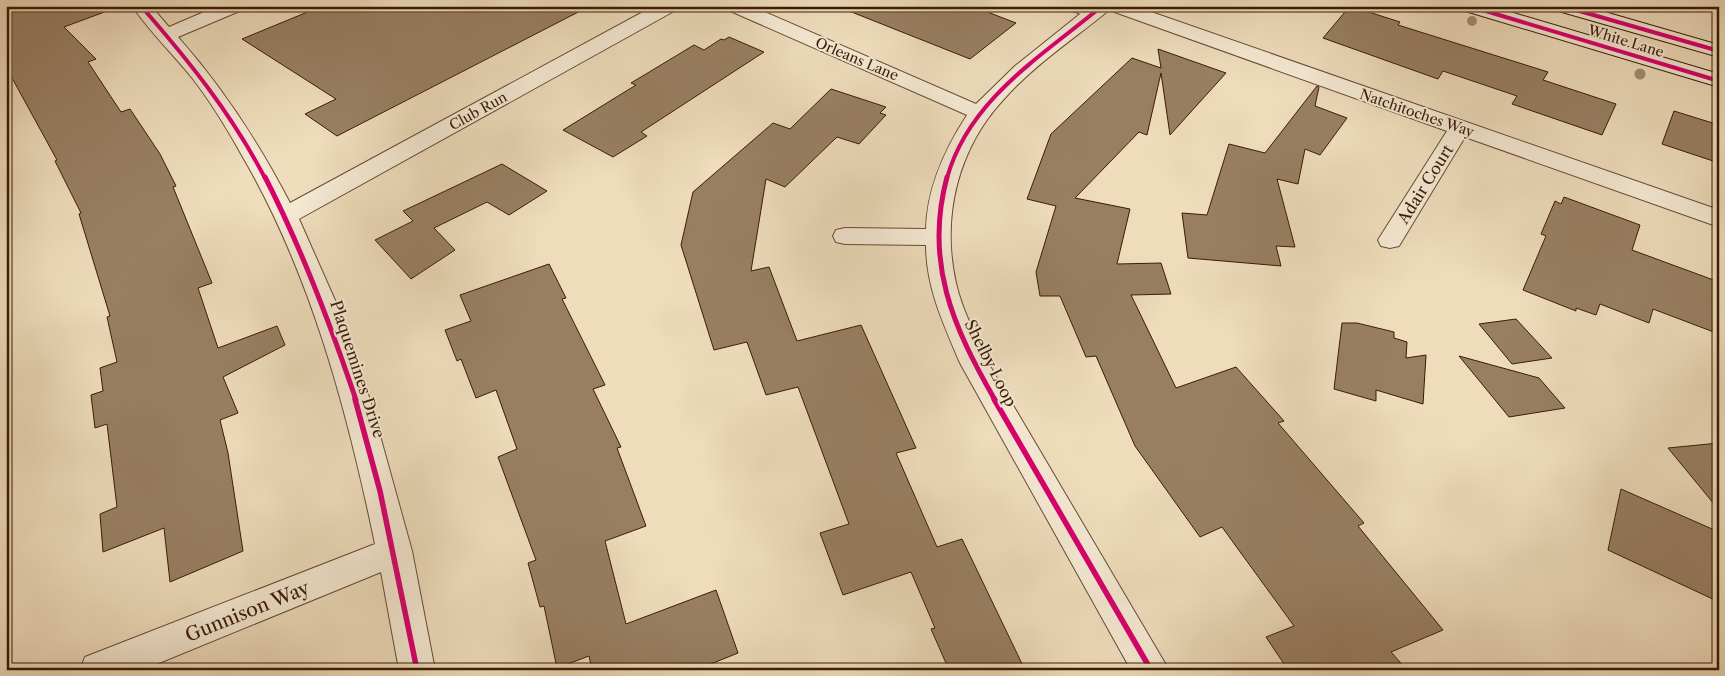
<svg xmlns="http://www.w3.org/2000/svg" width="1725" height="676" font-family="'Libre Caslon Text',serif">
<style>
.building{fill:#987f64;stroke:#3a1b05}
.lines{fill:none;stroke-linecap:round;stroke-linejoin:round}
.lane-casing{stroke:#674b32;stroke-width:2}
.street-casing{stroke:#674b32;stroke-width:2}
.secondary-casing{stroke:#3a1b05;stroke-width:2}
.lane{fill:#f4e8d3;fill-rule:evenodd}
.street{fill:#f4e8d3;fill-rule:evenodd}
.secondary{fill:#f4e8d3;fill-rule:evenodd}
.cycleway-far2-casing{stroke:#f4e8d3;stroke-width:6}
.cycleway-far1-casing{stroke:#f4e8d3;stroke-width:8}
.cycleway-casing{stroke:#f4e8d3;stroke-width:9}
.cycleway-far2{stroke:#d6006c;stroke-width:4}
.cycleway-far1{stroke:#d6006c;stroke-width:5}
.cycleway{stroke:#d6006c;stroke-width:5.5}
.tree{fill:#a48c70}
.labels{text-anchor:middle;stroke-width:4;stroke-linejoin:round;paint-order:stroke}
.far-street-label{font-size:14px;fill:#3a1b05;stroke:#f4e8d3}
.street-label{font-size:16px;fill:#3a1b05;stroke:#f4e8d3}
.near-street-label{font-size:19px;fill:#3a1b05;stroke:#f4e8d3}
</style>
<rect width="100%" height="100%" fill="#eedcbb"/>
<filter id="stains"><feTurbulence type="fractalNoise" baseFrequency=".004" numOctaves="4"/><feColorMatrix values="0 0 0 0 .2 0 0 0 0 .09 0 0 0 0 .02 0 0 0 .5 -.17"/></filter>
<radialGradient id="worn" r=".72"><stop offset=".6" stop-color="#630" stop-opacity="0"/><stop offset="1" stop-color="#630" stop-opacity=".3"/></radialGradient>
<path class="building" d="M 6,6 L 109,6 L 110,10 L 64,27 L 96,59 L 88,62 L 121,112 L 130,109 L 160,154 L 176,186 L 173,187 L 212,283 L 198,288 L 218,348 L 277,326 L 285,345 L 223,377 L 238,413 L 220,420 L 228,453 L 243,551 L 170,582 L 164,528 L 103,552 L 100,514 L 117,507 L 107,424 L 95,428 L 91,395 L 103,391 L 100,368 L 117,362 L 107,317 L 110,316 L 79,214 L 81,213 L 55,161 L 57,160 L 6,67 Z
M 322,6 L 590,6 L 337,136 L 305,114 L 336,99 L 242,39 Z
M 845,6 L 972,6 L 1016,23 L 970,59 L 844,9 Z
M 1350,6 L 1400,22 L 1398,25 L 1548,72 L 1543,80 L 1616,104 L 1602,135 L 1512,104 L 1517,96 L 1443,71 L 1438,79 L 1323,38 Z
M 729,37 L 764,52 L 641,132 L 647,136 L 613,157 L 563,130 L 636,85 L 631,83 L 694,45 L 704,50 L 721,39 L 724,40 Z
M 1158,49 L 1226,73 L 1170,135 L 1161,73 L 1147,135 L 1139,132 L 1075,198 L 1130,209 L 1117,264 L 1161,263 L 1171,294 L 1131,295 L 1176,388 L 1236,367 L 1284,421 L 1278,423 L 1364,523 L 1358,526 L 1443,630 L 1391,652 L 1407,670 L 1288,670 L 1266,637 L 1294,626 L 1222,527 L 1200,537 L 1135,446 L 1096,356 L 1086,357 L 1060,296 L 1040,296 L 1036,272 L 1056,206 L 1027,199 L 1051,134 L 1132,58 L 1161,68 Z
M 1317,86 L 1319,87 L 1315,106 L 1347,118 L 1320,155 L 1305,149 L 1298,184 L 1277,179 L 1295,247 L 1276,246 L 1281,266 L 1188,258 L 1182,213 L 1207,215 L 1229,144 L 1265,153 Z
M 831,89 L 886,107 L 880,113 L 886,115 L 859,144 L 837,137 L 785,187 L 766,179 L 751,271 L 769,267 L 797,341 L 861,325 L 916,448 L 896,453 L 937,547 L 962,539 L 1025,670 L 949,670 L 931,629 L 935,628 L 911,572 L 843,595 L 820,533 L 849,524 L 798,387 L 766,395 L 747,342 L 714,350 L 681,245 L 693,192 L 773,123 L 790,129 Z
M 1674,111 L 1719,125 L 1719,163 L 1662,144 Z
M 502,164 L 547,191 L 509,215 L 487,202 L 434,228 L 455,250 L 411,279 L 375,240 L 413,221 L 403,211 Z
M 1564,197 L 1640,225 L 1632,250 L 1719,282 L 1719,334 L 1653,309 L 1649,323 L 1600,304 L 1596,315 L 1576,308 L 1576,311 L 1523,290 L 1546,236 L 1541,234 L 1555,201 L 1561,204 Z
M 549,264 L 566,298 L 562,299 L 605,385 L 593,389 L 621,447 L 617,448 L 646,526 L 605,541 L 626,624 L 716,590 L 738,653 L 696,670 L 592,670 L 589,656 L 557,668 L 544,606 L 540,607 L 528,563 L 536,560 L 498,457 L 517,449 L 496,390 L 476,398 L 461,359 L 457,361 L 445,330 L 471,321 L 460,295 Z
M 1516,319 L 1552,358 L 1512,364 L 1479,324 Z
M 1342,323 L 1357,323 L 1394,332 L 1394,338 L 1407,342 L 1406,358 L 1426,355 L 1423,404 L 1376,390 L 1376,401 L 1334,389 Z
M 1459,356 L 1539,378 L 1565,408 L 1509,417 Z
M 1719,443 L 1719,510 L 1668,448 Z
M 1621,489 L 1719,532 L 1719,602 L 1608,550 Z"/>
<g class="lines">
<defs>
<path id="lane" d="M 1062,6 L 1080,6 L 1098,15 L 1092,19 Z"/>
<path id="street" d="M 132,6 L 151,6 L 169,27 L 218,6 L 244,6 L 242,10 L 178,37 C 223,88 259,143 290,203 L 654,6 L 678,6 L 676,10 L 299,219 L 342,316 L 371,403 L 412,551 L 435,670 L 399,670 L 381,572 L 142,670 L 80,670 L 85,657 L 375,544 C 347,409 310,271 240,152 C 226,127 210,101 193,79 C 173,54 150,32 132,6 Z
M 726,6 L 751,6 L 976,104 L 1015,66 L 1090,6 L 1134,6 L 1719,210 L 1719,227 L 1465,137 L 1399,246 L 1390,248 L 1381,246 L 1378,240 L 1447,131 L 1109,10 C 1074,39 1034,65 1004,99 C 958,148 941,217 956,283 C 962,310 976,335 987,361 L 1169,670 L 1131,670 L 960,363 C 944,325 926,288 926,245 L 845,244 L 836,242 L 833,236 L 836,230 L 845,228 L 926,229 C 927,187 945,149 967,115 L 728,10 Z"/>
<path id="secondary" d="M 1460,6 L 1490,6 L 1719,74 L 1719,87 L 1462,10 Z
M 1553,6 L 1584,6 L 1719,45 L 1719,57 L 1555,10 Z"/>
</defs>
<use href="#lane" class="lane-casing"/>
<use href="#street" class="street-casing"/>
<use href="#secondary" class="secondary-casing"/>
<use href="#lane" class="lane"/>
<use href="#street" class="street"/>
<use href="#secondary" class="secondary"/>
<defs>
<path id="cycleway-far2" d="M 141,6 C 189,61 231,113 265,178
M 1469,6 L 1719,81
M 1562,6 L 1719,51
M 947,178 C 969,99 1042,56 1102,6"/>
<path id="cycleway-far1" d="M 265,177 C 302,249 330,323 356,400
M 947,177 C 924,262 953,327 995,400"/>
<path id="cycleway" d="M 355,399 L 380,491 L 417,670
M 994,399 L 1151,670"/>
</defs>
<use href="#cycleway-far2" class="cycleway-far2-casing"/>
<use href="#cycleway-far1" class="cycleway-far1-casing"/>
<use href="#cycleway" class="cycleway-casing"/>
<use href="#cycleway-far2" class="cycleway-far2"/>
<use href="#cycleway-far1" class="cycleway-far1"/>
<use href="#cycleway" class="cycleway"/>
</g>
<g class="tree">
<circle cx="1472" cy="21" r="5"/>
<circle cx="1640" cy="74" r="5.5"/>
</g>
<g class="labels">
<g class="far-street-label">
<text transform="translate(1626 41) rotate(17)" y="5">White Lane</text>
<text transform="translate(857 59) rotate(23)" y="5">Orleans Lane</text>
<text transform="translate(478 111) rotate(-29)" y="5">Club Run</text>
<text transform="translate(1417 113) rotate(19)" y="5">Natchitoches Way</text>
</g>
<g class="street-label">
<text transform="translate(1425 184) rotate(-58)" y="6">Adair Court</text>
<text transform="translate(991 363) rotate(63)" y="6">Shelby Loop</text>
<text transform="translate(358 369) rotate(72)" y="6">Plaquemines Drive</text>
</g>
<g class="near-street-label">
<text transform="translate(247 611) rotate(-22)" y="7">Gunnison Way</text>
</g>
</g>
<rect width="1725" height="676" fill="none" stroke="#eedcbb" stroke-width="25"/>
<rect x="8" y="8" width="1710" height="661" fill="none" stroke="#3a1b05" stroke-width="2.5"/>
<rect x="12" y="12" width="1700" height="651" fill="none" stroke="#3a1b05"/>
<rect width="100%" height="100%" filter="url(#stains)"/>
<rect width="100%" height="100%" fill="url(#worn)"/>
</svg>
